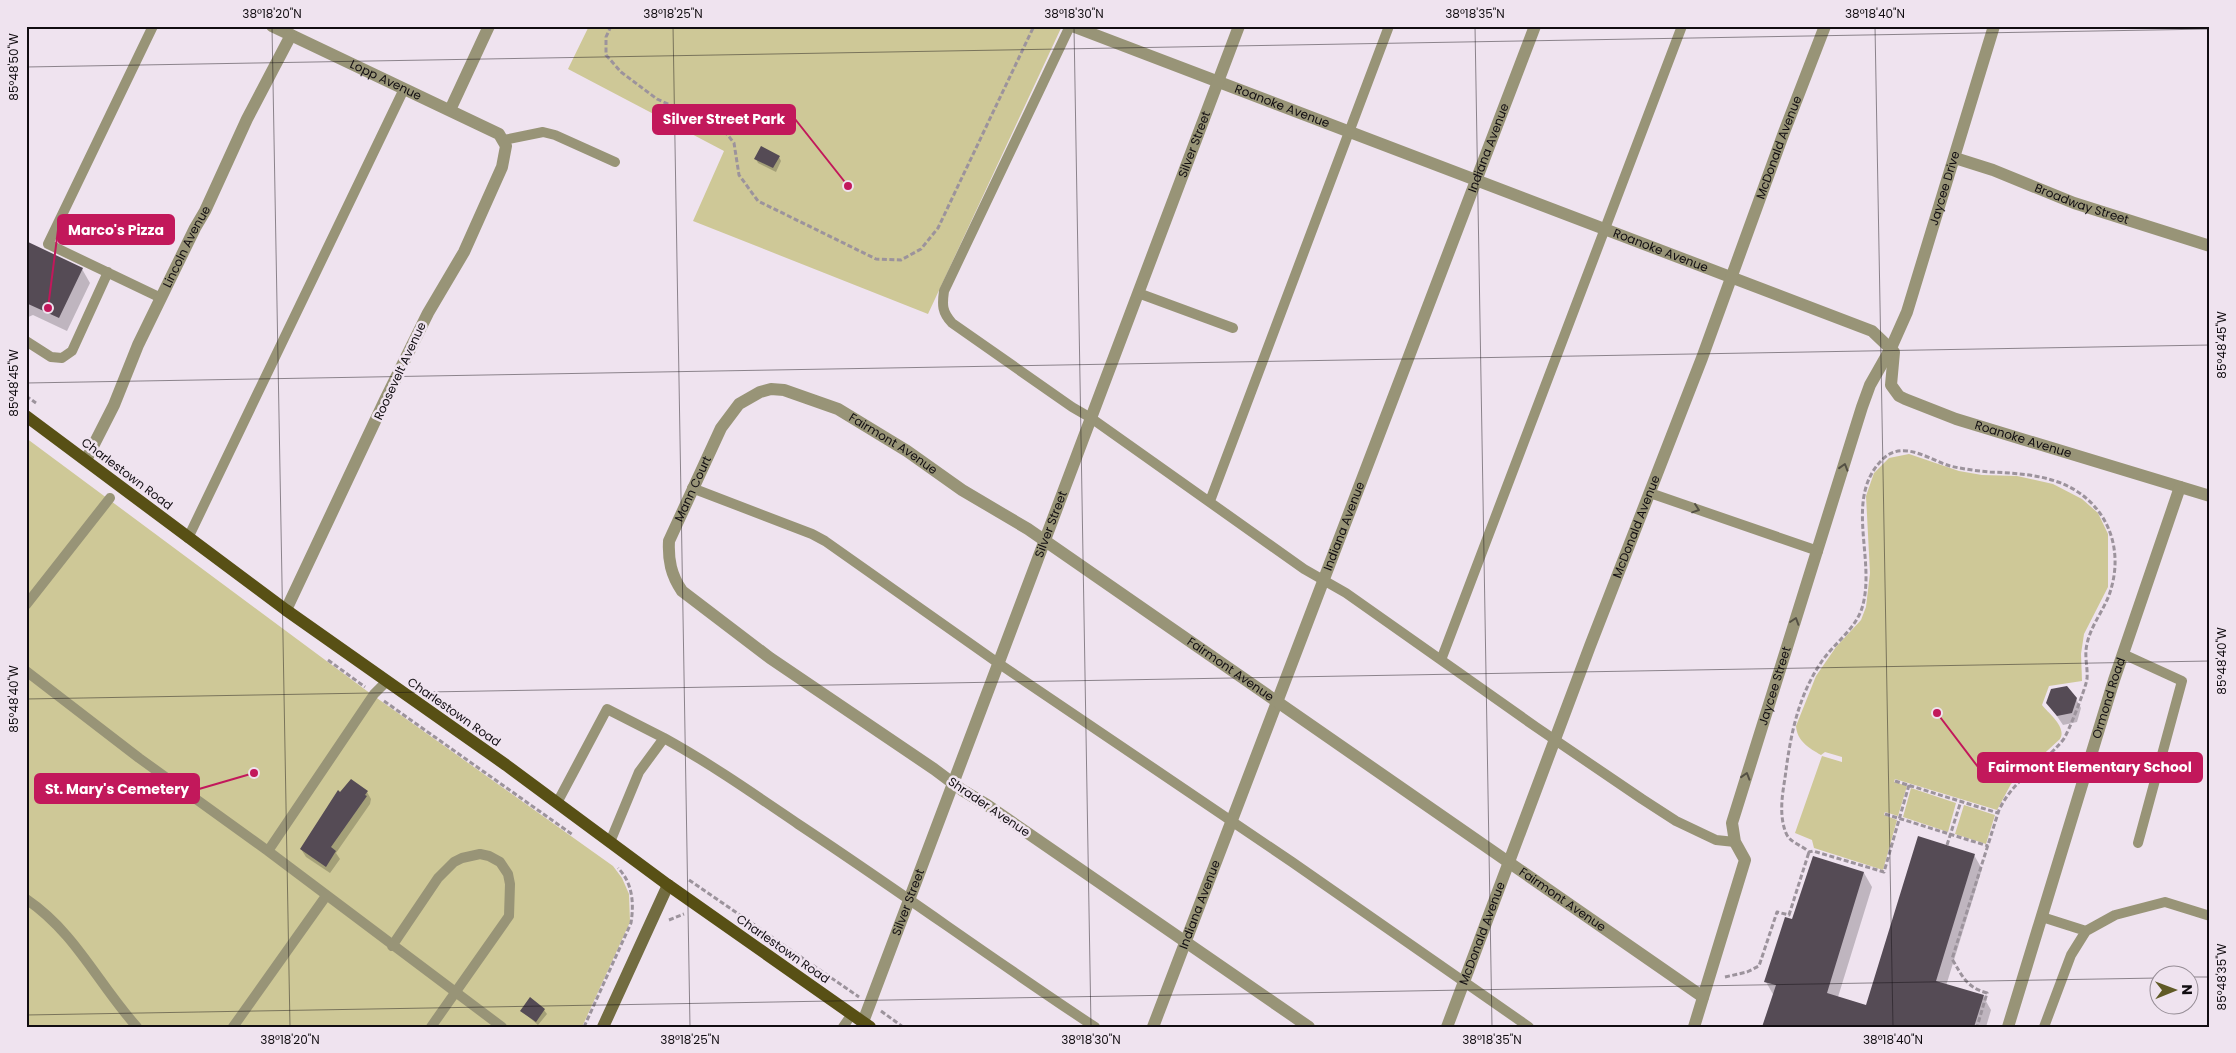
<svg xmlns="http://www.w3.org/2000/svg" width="2236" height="1053" font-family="Poppins,sans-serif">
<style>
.green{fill:#cec897}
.shadow{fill:#0003}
.building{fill:#554b55}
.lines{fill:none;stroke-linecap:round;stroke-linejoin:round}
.path{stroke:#9c939c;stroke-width:3;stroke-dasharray:5 2.5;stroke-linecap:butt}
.service{stroke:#989477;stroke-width:10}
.minor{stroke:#989477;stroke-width:12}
.secondary{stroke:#726c41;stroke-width:12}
.primary{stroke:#585015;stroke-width:12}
.oneway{stroke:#545044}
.ticks{fill:none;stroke:#110d11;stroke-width:1;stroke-opacity:0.45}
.labels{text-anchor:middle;stroke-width:5;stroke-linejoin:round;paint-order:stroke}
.street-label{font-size:12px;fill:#110d11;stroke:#efe3ef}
.leader{fill:none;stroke:#c2185b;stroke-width:2}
.callout-dot{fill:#c2185b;stroke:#efe3ef;stroke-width:2}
.callout{fill:#c2185b;stroke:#c2185b;stroke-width:2}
.callout-label{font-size:14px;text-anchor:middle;font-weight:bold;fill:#fff}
.neatline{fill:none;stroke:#110d11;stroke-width:2}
.ticks-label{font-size:12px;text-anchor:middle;fill:#110d11}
</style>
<rect width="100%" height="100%" fill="#efe3ef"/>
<path class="green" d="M 589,26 L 1062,26 L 928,314 L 693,221 L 724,151 L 568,69 Z
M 26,438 L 367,691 L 613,866 L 622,878 L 629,894 L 630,922 L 582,1027 L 26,1027 Z
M 1909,454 L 1959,471 L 1982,475 L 2017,476 L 2053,484 L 2082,499 L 2098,513 L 2108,534 L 2108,587 L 2084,634 L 2081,654 L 2082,681 L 2049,686 L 2042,705 C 2049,714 2067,727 2060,739 L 2011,784 L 1997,810 L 1895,779 L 1894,782 L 1907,786 L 1898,816 L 1885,812 L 1884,815 L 1897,820 L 1883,870 L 1814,848 L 1812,840 L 1795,833 L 1822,756 L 1842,762 L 1842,757 L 1825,752 L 1821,755 C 1809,748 1797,741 1796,726 L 1816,676 L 1836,647 L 1861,620 L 1866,607 L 1870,573 L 1866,496 L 1874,473 L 1889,458 Z
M 1911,788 L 1956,803 L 1948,832 L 1903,817 Z
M 1964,805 L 1995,815 L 1986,844 L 1955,834 Z"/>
<path class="shadow" d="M 779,157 L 781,161 L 776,172 L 758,163 L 756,159 Z
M 26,243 L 82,269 L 90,283 L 67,331 L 33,315 L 26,318 Z
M 2076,699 L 2081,708 L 2077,722 L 2063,725 L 2048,703 Z
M 367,792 L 371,799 L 370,804 L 336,853 L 340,859 L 330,873 L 306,857 L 301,849 Z
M 1974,855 L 1982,869 L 1946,986 L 1983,996 L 1991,1010 L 1986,1027 L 1764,1027 L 1774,996 L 1766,982 L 1793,920 L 1813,857 L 1864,873 L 1872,887 L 1838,997 L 1866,1007 Z
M 544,1010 L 547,1014 L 538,1025 L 522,1011 Z"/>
<path class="building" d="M 761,146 L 780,156 L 773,168 L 754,159 Z
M 26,241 L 83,268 L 59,318 L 26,303 Z
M 2067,686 L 2077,698 L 2072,713 L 2057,716 L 2046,703 L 2051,689 Z
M 351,779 L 368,791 L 365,795 L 367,796 L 331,847 L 336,851 L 326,867 L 300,849 L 338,790 L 340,792 Z
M 1918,836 L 1975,854 L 1936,981 L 1984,995 L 1974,1027 L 1762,1027 L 1776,985 L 1764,982 L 1785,917 L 1792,919 L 1813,856 L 1864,872 L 1827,993 L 1866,1005 Z
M 530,997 L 545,1009 L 536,1022 L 520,1011 Z"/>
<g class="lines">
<path class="path" d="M 611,26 L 606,37 L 606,55 L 621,72 L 657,99 L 723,129 L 734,143 L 739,175 L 758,201 L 876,259 L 901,260 L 921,249 L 938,228 L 1034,26
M 26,396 L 36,403
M 105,454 L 118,464
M 328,660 L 365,687
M 384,701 L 573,835
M 1895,781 L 1998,813
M 1909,785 L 1884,872 L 1813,851 L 1809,852 C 1802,845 1790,843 1786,833 C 1779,816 1782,796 1785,778 C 1790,738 1797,699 1820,664 C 1832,645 1855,630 1862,608 C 1877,559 1842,497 1884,458 C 1904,440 1930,460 1950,466 C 1963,469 1977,471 1990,472 C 2012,473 2034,474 2055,481 C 2102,496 2125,542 2111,589 C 2106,608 2091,624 2087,644 C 2084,656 2088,667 2087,679 C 2086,687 2068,734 2063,740 C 2041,767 2015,777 1999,810 L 1952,959 C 1963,977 1966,987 1987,993 L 1977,1027
M 1885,814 L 1988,846
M 1947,845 L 1961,801
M 689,880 L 859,997
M 669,920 L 684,914
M 1725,977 L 1747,972 L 1759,966 L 1777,912 L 1789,915 L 1809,852
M 881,1011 L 903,1027
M 584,1027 L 631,923 C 634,904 633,883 618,868"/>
<path class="service" d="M 153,26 L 48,244 L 161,298
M 1070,26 L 944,291 C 942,305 942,312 952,323 L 1072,407 L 1091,418 L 1304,569 L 1346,593 L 1536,727 L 1642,799 L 1676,821 L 1716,840 L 1735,842
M 504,140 L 543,132 L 555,135 L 615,162
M 1138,293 L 1233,328
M 26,341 L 51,357 L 62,358 L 72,351 L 108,272
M 692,488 L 812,534 L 825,541 L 998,663 L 1292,862 L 1529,1027
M 1650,493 L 1818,551
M 1210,501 L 1389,26
M 188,538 L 404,89
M 26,605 L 110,498
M 2123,654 L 2182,681 L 2138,843
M 1441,660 L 1682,26
M 26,671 L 139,758 L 268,851
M 386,682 L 374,694 L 268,851 L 502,1027
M 557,803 L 607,709 L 664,738
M 610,842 L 639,772 L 664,738 C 711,764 754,794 798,824 C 898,890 995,961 1095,1027
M 26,899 C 76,933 98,984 137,1027
M 2042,917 L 2086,931
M 392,946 L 438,878 L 454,862 L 462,858 L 480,854 L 489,856 L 500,862 L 508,874 L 510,884 L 509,916 L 431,1027
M 233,1027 L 326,896
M 843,1027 L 852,1014
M 2044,1027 L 2071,955 L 2086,931 L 2115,915 L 2165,902 L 2210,916"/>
<g class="minor">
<path id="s1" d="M 272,26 L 499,134 L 506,146 L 502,167 L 464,252 L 428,313 L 385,400 L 286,610"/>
<path id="s2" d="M 1072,26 L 1872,331 L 1894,352 L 1891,385 L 1899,396 L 1905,399 L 1956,419 L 2210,496"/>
<path d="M 450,110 L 489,26"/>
<path id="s3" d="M 1955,158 L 1993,170 L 2074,203 L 2210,246"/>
<path id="s4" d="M 86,460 L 114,405 L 138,345 L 195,228 L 205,211 L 247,119 L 291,35"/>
<path id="s5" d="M 863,1022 L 1239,26"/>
<path id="s6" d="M 1153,1027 L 1535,26"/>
<path id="s7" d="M 1309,1027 L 987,805 L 962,790 L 934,769 L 770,658 L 682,591 C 671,575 668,560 669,541 L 721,428 L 739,404 L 760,392 L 771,389 L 784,390 L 838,409 L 907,451 L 962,490 L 1028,529 L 1703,997"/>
<path id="s8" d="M 1447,1027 L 1590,646 L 1702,358 L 1783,135 L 1825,26"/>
<path id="s9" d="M 1694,1027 L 1745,860 L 1735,842 L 1732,823 L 1862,407 L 1870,385 L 1891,348 L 1907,312 L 1994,26"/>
<path id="s10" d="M 2008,1027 L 2114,680 L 2180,487"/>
</g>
<path class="secondary" d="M 603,1027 L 668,885"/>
<path class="primary" d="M 26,416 L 286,610 L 506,765 L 668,885 L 870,1027"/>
</g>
<defs><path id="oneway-chevron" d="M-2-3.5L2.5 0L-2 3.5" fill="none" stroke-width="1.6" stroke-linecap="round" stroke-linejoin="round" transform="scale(1.25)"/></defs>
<g class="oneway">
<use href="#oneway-chevron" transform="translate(1844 467) rotate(-73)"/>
<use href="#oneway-chevron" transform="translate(1696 509) rotate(19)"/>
<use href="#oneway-chevron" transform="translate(1795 621) rotate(-72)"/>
<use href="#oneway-chevron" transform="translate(1746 776) rotate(-73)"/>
</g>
<path class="ticks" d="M 272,26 L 290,1027M 673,26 L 690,1027M 1074,26 L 1091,1027M 1475,26 L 1492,1027M 1875,26 L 1893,1027M 26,67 L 2210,29M 26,383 L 2210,345M 26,699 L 2210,661M 2188,977 L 2210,977M 26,1015 L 2158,978"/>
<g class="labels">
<g class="street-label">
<text dy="4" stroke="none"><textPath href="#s1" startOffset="126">Lopp Avenue</textPath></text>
<text dy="4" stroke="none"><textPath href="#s2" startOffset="225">Roanoke Avenue</textPath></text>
<text dy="4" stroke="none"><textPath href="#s5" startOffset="938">Silver Street</textPath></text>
<text dy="4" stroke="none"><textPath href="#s6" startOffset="941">Indiana Avenue</textPath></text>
<text dy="4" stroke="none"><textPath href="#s8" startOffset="940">McDonald Avenue</textPath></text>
<text dy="4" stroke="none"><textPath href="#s9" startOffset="885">Jaycee Drive</textPath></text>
<text dy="4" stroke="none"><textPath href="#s3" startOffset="135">Broadway Street</textPath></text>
<text dy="4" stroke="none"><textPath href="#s4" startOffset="236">Lincoln Avenue</textPath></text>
<text dy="4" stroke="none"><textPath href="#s2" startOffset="630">Roanoke Avenue</textPath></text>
<text transform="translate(400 371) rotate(-65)" y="4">Roosevelt Avenue</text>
<text dy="4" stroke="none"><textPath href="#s2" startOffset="1065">Roanoke Avenue</textPath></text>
<text dy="4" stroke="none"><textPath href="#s7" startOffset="1142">Fairmont Avenue</textPath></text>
<text transform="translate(127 474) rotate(37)" y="4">Charlestown Road</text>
<text dy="4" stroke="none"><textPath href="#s7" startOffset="874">Mann Court</textPath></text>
<text dy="4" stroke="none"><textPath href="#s5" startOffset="532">Silver Street</textPath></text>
<text dy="4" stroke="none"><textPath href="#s6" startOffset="536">Indiana Avenue</textPath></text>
<text dy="4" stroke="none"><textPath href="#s8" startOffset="535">McDonald Avenue</textPath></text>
<text dy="4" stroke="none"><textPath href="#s7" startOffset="1548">Fairmont Avenue</textPath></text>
<text dy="4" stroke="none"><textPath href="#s9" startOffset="358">Jaycee Street</textPath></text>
<text dy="4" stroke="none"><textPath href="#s10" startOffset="344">Ormond Road</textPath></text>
<text transform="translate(454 712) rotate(35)" y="4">Charlestown Road</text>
<text transform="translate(989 807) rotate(34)" y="4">Shrader Avenue</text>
<text dy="4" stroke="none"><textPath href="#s7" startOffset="1952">Fairmont Avenue</textPath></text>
<text dy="4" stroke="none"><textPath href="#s5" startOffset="128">Silver Street</textPath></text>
<text dy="4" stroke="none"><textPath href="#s6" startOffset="131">Indiana Avenue</textPath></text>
<text dy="4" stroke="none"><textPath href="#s8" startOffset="100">McDonald Avenue</textPath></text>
<text transform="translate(783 949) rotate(35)" y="4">Charlestown Road</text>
</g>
</g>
<path class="leader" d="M848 186L795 119M48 308L58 230M1937 713L1978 767M254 773L199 789"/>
<g class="callout-dot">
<circle cx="848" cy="186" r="5"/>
<circle cx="48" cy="308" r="5"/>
<circle cx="1937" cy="713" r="5"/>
<circle cx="254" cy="773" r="5"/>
</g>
<g class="callout">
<rect x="653" y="105" width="142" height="29" rx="5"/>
<rect x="58" y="215" width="116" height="29" rx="5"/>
<rect x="1978" y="753" width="224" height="29" rx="5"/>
<rect x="35" y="774" width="164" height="29" rx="5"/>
</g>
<g class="callout-label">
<text x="724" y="124">Silver Street Park</text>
<text x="116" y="235">Marco's Pizza</text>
<text x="2090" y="772">Fairmont Elementary School</text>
<text x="117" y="794">St. Mary's Cemetery</text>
</g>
<rect width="2236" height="1053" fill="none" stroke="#efe3ef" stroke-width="55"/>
<g transform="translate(2174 990) rotate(89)"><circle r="24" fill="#efe3ef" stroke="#968d96"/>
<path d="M0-4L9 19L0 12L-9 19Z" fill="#605a26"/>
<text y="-8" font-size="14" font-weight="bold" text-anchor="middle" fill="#110d11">N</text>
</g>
<rect x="28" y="28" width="2180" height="998" class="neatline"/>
<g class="ticks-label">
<text x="272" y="18">38°18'20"N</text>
<text x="673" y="18">38°18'25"N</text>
<text x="1074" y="18">38°18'30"N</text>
<text x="1475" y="18">38°18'35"N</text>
<text x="1875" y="18">38°18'40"N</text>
<text transform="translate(14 67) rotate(-90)" y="4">85°48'50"W</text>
<text transform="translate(2222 345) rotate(-90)" y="4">85°48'45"W</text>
<text transform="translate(14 383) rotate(-90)" y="4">85°48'45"W</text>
<text transform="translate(2222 661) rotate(-90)" y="4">85°48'40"W</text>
<text transform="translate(14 699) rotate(-90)" y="4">85°48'40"W</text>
<text transform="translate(2222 977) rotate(-90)" y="4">85°48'35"W</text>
<text x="290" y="1044">38°18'20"N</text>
<text x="690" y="1044">38°18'25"N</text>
<text x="1091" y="1044">38°18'30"N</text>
<text x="1492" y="1044">38°18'35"N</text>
<text x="1893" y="1044">38°18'40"N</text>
</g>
</svg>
